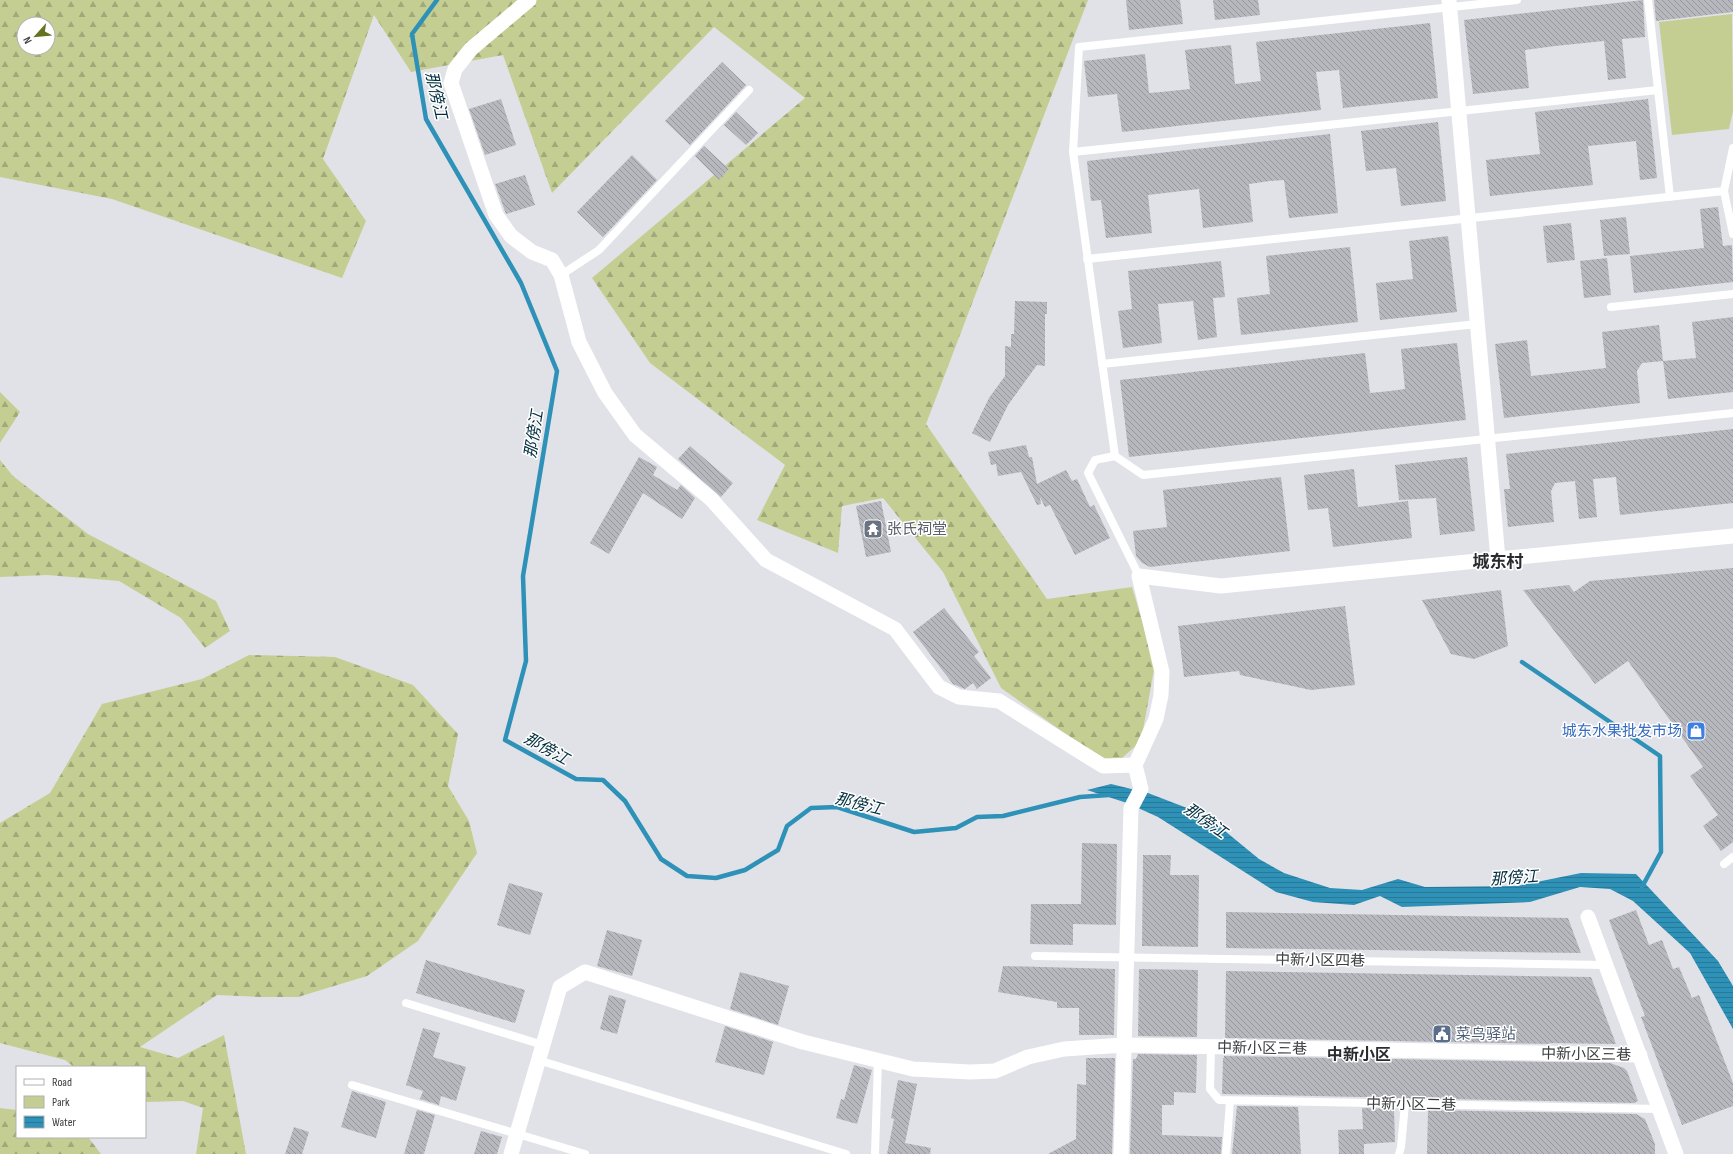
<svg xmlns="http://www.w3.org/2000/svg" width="1733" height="1154" font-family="'Sofia Sans Condensed','Noto Sans SC',sans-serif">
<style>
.forest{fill:url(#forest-firs);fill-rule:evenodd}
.green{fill:#c5ce92}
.water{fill:url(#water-rules)}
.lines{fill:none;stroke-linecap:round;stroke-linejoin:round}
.stream{stroke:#2e91b7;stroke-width:4.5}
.building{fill:url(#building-back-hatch)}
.service{stroke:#fff;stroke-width:8}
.minor{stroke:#fff;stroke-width:15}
.labels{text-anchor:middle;stroke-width:3;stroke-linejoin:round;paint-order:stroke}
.worship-label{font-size:15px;fill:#5b616d;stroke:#fff;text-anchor:start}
.shop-label{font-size:15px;fill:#366cbe;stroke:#fff;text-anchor:end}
.street-label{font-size:15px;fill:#3b3c3e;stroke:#fff}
.service-label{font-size:15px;fill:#4e5e75;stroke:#fff;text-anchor:start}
.water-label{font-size:16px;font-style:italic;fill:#012e3e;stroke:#fff}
.neighbourhood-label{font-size:16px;font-weight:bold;fill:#2a2b2f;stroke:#fff}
.quarter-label{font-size:17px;font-weight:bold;fill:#2a2b2f;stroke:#fff}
</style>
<defs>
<pattern id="forest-firs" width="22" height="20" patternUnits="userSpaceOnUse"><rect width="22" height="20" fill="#c5ce92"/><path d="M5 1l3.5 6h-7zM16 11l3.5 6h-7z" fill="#a1a879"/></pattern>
<pattern id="water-rules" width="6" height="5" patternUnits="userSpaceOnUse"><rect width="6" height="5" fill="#2e91b7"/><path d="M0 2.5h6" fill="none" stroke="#287896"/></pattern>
<pattern id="building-back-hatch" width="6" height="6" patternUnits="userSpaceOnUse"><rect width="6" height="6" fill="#b7b8be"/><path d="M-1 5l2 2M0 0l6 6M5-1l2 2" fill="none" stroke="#96979c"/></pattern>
</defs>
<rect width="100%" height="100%" fill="#e1e2e8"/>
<path class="forest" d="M 0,0 L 1088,0 L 926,424 L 1047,599 L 1132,587 L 1155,664 L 1141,741 L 1112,767 L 1001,688 L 943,572 L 883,498 L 842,506 L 838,553 L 757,520 L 785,465 L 650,363 L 592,278 L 805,98 L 714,27 L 552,193 L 503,55 L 411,72 L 374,15 L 323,159 L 366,221 L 342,278 L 112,199 L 0,177 ZM 24,24 L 48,24 L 48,48 L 24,48 Z
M 0,392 L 20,412 L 0,443 Z
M 0,460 L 13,476 L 88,534 L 216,601 L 230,631 L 205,648 L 181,618 L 119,581 L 47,575 L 0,577 Z
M 249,655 L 335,657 L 413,685 L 458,734 L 448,786 L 469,821 L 477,853 L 418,941 L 367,976 L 298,997 L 260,997 L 217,995 L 140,1047 L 178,1058 L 224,1035 L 246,1154 L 196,1154 L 203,1108 L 183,1101 L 145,1102 L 145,1067 L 74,1067 L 65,1060 L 0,1043 L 0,823 L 50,793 L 102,704 L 202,679 Z
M 0,1108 L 17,1110 L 17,1137 L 88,1137 L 101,1154 L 0,1154 Z"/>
<path class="green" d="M 1732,14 L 1733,111 L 1729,129 L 1672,135 L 1659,22 Z"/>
<path class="water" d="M 1111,784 L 1148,793 L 1187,808 L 1214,822 L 1259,859 L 1284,873 L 1330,888 L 1362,890 L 1398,879 L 1425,887 L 1517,886 L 1581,873 L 1636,874 L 1718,961 L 1733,986 L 1733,1029 L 1690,953 L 1633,901 L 1610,889 L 1580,887 L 1530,902 L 1402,907 L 1380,896 L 1354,905 L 1313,902 L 1276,892 L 1158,817 L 1127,803 L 1087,790 Z"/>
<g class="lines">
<path class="stream" d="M 437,0 L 412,34 L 426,119 L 521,283 L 557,371 L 523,576 L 526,661 L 505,740 L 576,779 L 603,780 L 625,801 L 661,859 L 687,876 L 716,878 L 745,870 L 778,850 L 787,826 L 811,808 L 837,807 L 914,832 L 956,828 L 977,817 L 1003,816 L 1080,797 L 1109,795
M 1522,662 L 1660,756 L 1661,852 L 1642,887"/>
</g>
<path class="building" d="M 1126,0 L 1180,0 L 1183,24 L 1129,30 Z
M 1213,0 L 1258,0 L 1260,15 L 1215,20 Z
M 1643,0 L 1645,37 L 1622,39 L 1626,78 L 1608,80 L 1604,41 L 1555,46 L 1525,50 L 1529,88 L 1473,94 L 1464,20 Z
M 1654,0 L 1733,0 L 1733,12 L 1656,21 Z
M 1430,23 L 1438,98 L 1343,108 L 1339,70 L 1316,72 L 1321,110 L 1122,132 L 1117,94 L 1088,97 L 1084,61 L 1145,54 L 1149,93 L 1161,92 L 1190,89 L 1185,50 L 1231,45 L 1235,84 L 1261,81 L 1256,42 Z
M 722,62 L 746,85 L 690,145 L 665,121 Z
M 501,99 L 516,145 L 485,155 L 469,109 Z
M 1648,99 L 1657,178 L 1640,180 L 1636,141 L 1588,146 L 1593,185 L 1490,196 L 1486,160 L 1540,154 L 1535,112 Z
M 736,112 L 758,133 L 746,145 L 724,125 Z
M 1438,122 L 1446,201 L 1401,206 L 1396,168 L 1366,171 L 1361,131 Z
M 1330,134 L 1338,213 L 1289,218 L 1284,180 L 1270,181 L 1249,184 L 1253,222 L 1203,228 L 1199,189 L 1148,195 L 1152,233 L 1106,238 L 1101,200 L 1091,201 L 1087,161 Z
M 704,146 L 729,169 L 719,180 L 695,156 Z
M 632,155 L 657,180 L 603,237 L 577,212 Z
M 525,175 L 535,205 L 506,214 L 495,184 Z
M 1718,207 L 1723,246 L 1732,245 L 1733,282 L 1634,293 L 1630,256 L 1704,248 L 1700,209 Z
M 1626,217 L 1630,254 L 1604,256 L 1600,220 Z
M 1571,223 L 1575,260 L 1547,263 L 1543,226 Z
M 1448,236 L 1457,312 L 1380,320 L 1376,283 L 1413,279 L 1409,241 Z
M 1350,247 L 1358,322 L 1241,335 L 1237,298 L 1270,294 L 1266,256 Z
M 1607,258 L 1611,295 L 1584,298 L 1580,261 Z
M 1221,261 L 1225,297 L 1213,298 L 1217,337 L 1198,340 L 1193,301 L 1158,304 L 1162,343 L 1123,348 L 1118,311 L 1132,309 L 1128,271 Z
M 1015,301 L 1047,302 L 1047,314 L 1045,314 L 1045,366 L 1037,365 L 1008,405 L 990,442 L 972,433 L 989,398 L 1005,376 L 1005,346 L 1011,347 L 1011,334 L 1014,334 Z
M 1733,317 L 1733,392 L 1668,399 L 1663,361 L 1696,358 L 1692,322 Z
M 1659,325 L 1663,361 L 1642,363 L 1637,371 L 1640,403 L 1504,418 L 1495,344 L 1527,340 L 1531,376 L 1606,368 L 1602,332 Z
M 1457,343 L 1466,420 L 1129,457 L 1120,380 L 1365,353 L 1370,393 L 1390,391 L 1405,389 L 1401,349 Z
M 1733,429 L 1733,503 L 1620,515 L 1616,477 L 1593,479 L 1597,517 L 1579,519 L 1575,481 L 1555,483 L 1551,491 L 1554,522 L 1508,527 L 1504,489 L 1510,489 L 1506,454 Z
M 1026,445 L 1029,457 L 1032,457 L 1037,484 L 1066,470 L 1072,481 L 1077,479 L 1090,507 L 1094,505 L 1110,538 L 1075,555 L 1050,505 L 1045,507 L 1040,497 L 1041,504 L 1037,505 L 1021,472 L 998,476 L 996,464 L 991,465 L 988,452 Z
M 690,446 L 733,483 L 721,497 L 678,459 Z
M 639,457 L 657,467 L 653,475 L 677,490 L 681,485 L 695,498 L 682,519 L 643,493 L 609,554 L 590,543 Z
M 1467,457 L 1475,531 L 1440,535 L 1436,498 L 1399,500 L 1395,465 Z
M 1354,469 L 1358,507 L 1408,501 L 1412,538 L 1333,547 L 1328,508 L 1308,510 L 1304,475 Z
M 1281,477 L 1290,551 L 1150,567 L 1142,563 L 1136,556 L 1133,531 L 1167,527 L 1163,490 Z
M 881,501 L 891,552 L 866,557 L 856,506 Z
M 1733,568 L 1733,842 L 1721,851 L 1703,826 L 1718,815 L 1690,776 L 1703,767 L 1628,661 L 1595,684 L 1523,590 L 1569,585 L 1574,592 L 1590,581 Z
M 1501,590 L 1508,646 L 1474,659 L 1451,654 L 1422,600 Z
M 1345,606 L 1355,685 L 1311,690 L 1240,675 L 1239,671 L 1184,677 L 1178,626 Z
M 944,608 L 979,652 L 974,656 L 991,678 L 977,689 L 973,683 L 965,689 L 953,684 L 913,632 Z
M 1082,843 L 1117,844 L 1116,925 L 1073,924 L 1073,945 L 1030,944 L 1031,904 L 1081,904 Z
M 1143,855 L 1171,855 L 1170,875 L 1199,875 L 1198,947 L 1142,946 Z
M 509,883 L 543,893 L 530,935 L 497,925 Z
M 1636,910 L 1649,945 L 1662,940 L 1673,969 L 1679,967 L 1692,998 L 1699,995 L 1733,1083 L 1733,1106 L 1682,1125 L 1641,1017 L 1645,1016 L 1609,920 Z
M 1226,912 L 1568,918 L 1581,953 L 1226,948 Z
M 607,930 L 642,940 L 632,976 L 597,966 Z
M 426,960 L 525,990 L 515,1023 L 416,993 Z
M 1003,966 L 1115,969 L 1114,1035 L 1079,1035 L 1079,1008 L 1057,1008 L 1057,1002 L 998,992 Z
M 1139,969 L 1198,970 L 1197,1037 L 1138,1036 Z
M 1226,971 L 1591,977 L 1616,1044 L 1547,1043 L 1552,1044 L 1225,1038 Z
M 740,972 L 789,986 L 778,1025 L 730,1009 Z
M 609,995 L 626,1000 L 617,1034 L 600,1029 Z
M 725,1026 L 773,1042 L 764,1075 L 715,1062 Z
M 423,1028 L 440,1033 L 433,1057 L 466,1067 L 456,1101 L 441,1096 L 439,1105 L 420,1099 L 423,1091 L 406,1085 Z
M 1138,1054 L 1197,1055 L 1196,1093 L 1174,1092 L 1174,1105 L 1162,1105 L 1162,1135 L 1222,1137 L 1221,1154 L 1130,1154 L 1133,1059 L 1136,1059 Z
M 1224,1056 L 1610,1063 L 1624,1068 L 1627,1071 L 1638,1101 L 1634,1103 L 1222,1094 L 1223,1058 L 1224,1058 Z
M 1086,1058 L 1115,1058 L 1112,1154 L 1048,1154 L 1076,1139 L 1077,1084 L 1086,1085 Z
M 854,1065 L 872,1070 L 857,1124 L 836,1118 L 841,1099 L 844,1100 Z
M 898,1080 L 917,1084 L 905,1143 L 931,1148 L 930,1154 L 887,1154 L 894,1119 L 891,1118 Z
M 352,1091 L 386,1102 L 376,1138 L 341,1127 Z
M 1237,1106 L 1298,1107 L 1301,1154 L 1232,1154 Z
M 1362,1108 L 1394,1109 L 1395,1142 L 1364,1144 L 1364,1154 L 1339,1154 L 1338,1130 L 1363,1129 Z
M 417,1110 L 435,1115 L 424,1154 L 404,1154 Z
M 1428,1110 L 1636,1114 L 1645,1119 L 1655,1144 L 1655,1154 L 1427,1154 Z
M 294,1127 L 309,1132 L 302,1154 L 285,1154 Z
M 481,1131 L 502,1137 L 497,1154 L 474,1154 Z"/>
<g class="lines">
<path class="service" d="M 1648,0 L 1670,197
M 1733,148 L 1724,191 L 1733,234
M 1073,152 L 1658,90
M 1087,259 L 1724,191
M 561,275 L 599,250 L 749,90
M 1611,307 L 1733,294
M 1102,364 L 1477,324
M 1115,456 L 1073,152 L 1079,47 L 1517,0
M 1139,576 L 1088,473 L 1095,460 L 1115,456 L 1143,475 L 1733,413
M 1724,864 L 1733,857
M 1035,956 L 1605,965
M 406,1003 L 543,1045
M 1211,1047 L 1210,1089 L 1219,1100 L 1659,1109
M 538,1060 L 846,1154
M 352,1085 L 585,1154
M 875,1154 L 878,1060
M 1226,1154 L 1230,1101
M 1399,1154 L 1401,1147 L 1405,1104"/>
<path class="minor" d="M 529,0 L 471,49 L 455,69 L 451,83 L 496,215 L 511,236 L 532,252 L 552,260 L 561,275 L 579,342 L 605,393 L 635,435 L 711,499 L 766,560 L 895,629 L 939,687 L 959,697 L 999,701 L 1103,766 L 1135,765
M 1449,0 L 1498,559 L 1733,536
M 1588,917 L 1676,1154
M 511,1154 L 560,987 L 585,972 L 803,1042 L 913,1069 L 970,1072 L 995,1071 L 1028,1057 L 1064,1049 L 1124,1045 L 1640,1055
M 1121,1154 L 1131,808 L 1141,789 L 1135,765 L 1156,719 L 1161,695 L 1162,672 L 1139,576 L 1221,586 L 1498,559"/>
</g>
<defs>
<symbol id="temple-square" viewBox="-11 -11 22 22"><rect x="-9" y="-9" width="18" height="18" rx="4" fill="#6b7280" stroke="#fff"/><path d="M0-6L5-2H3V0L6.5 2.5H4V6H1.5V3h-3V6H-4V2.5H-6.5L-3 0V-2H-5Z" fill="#fff"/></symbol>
<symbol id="shop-square" viewBox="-11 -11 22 22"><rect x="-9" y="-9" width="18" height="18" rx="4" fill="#3f7fe0" stroke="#fff"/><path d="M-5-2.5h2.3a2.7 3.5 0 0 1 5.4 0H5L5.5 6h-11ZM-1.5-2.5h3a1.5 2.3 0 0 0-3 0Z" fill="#fff"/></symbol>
<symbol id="civic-square" viewBox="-11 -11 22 22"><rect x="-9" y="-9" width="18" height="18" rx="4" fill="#5c6f8a" stroke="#fff"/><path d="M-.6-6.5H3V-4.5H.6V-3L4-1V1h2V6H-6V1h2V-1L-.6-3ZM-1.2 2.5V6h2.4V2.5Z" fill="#fff"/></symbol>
</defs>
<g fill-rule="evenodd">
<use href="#temple-square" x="862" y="518" width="22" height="22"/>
<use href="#shop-square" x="1685" y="720" width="22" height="22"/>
<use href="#civic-square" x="1431" y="1023" width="22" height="22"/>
</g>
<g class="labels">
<g class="worship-label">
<text x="887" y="534">张氏祠堂</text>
</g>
<g class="shop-label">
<text x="1682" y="736">城东水果批发市场</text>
</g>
<g class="street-label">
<text transform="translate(1320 960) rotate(1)" y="5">中新小区四巷</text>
<text transform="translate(1262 1048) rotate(1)" y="5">中新小区三巷</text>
<text transform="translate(1586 1054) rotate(1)" y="5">中新小区三巷</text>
<text transform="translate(1411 1104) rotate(1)" y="5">中新小区二巷</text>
</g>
<g class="service-label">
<text x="1456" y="1039">菜鸟驿站</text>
</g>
<g class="water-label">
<text transform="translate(437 95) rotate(77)" y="6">那傍江</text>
<text transform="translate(533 434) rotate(-81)" y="6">那傍江</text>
<text transform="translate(547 748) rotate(29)" y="6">那傍江</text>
<text transform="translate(859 803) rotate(14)" y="6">那傍江</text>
<text transform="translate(1206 820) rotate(35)" y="6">那傍江</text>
<text transform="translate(1514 877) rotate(-4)" y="6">那傍江</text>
</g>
<g class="neighbourhood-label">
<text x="1359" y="1060">中新小区</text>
</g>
<g class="quarter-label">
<text x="1498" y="567">城东村</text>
</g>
</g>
<rect x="16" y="1066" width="130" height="72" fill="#ffffff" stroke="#b1b1b2"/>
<rect x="24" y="1079" width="20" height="6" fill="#ffffff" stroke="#b1b1b2"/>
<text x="52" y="1086" font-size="12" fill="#3b3c3e">Road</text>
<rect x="24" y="1096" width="20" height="12" fill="#c5ce92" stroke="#b1b1b2"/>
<text x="52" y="1106" font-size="12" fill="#3b3c3e">Park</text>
<rect x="24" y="1116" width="20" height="12" fill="url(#water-rules)" stroke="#b1b1b2"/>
<text x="52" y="1126" font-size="12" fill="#3b3c3e">Water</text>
<g transform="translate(36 36) rotate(243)"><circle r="19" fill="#ffffff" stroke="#b1b1b2"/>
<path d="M0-3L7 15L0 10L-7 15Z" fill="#647421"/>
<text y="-6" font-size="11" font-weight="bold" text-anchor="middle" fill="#3b3c3e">N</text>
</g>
</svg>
